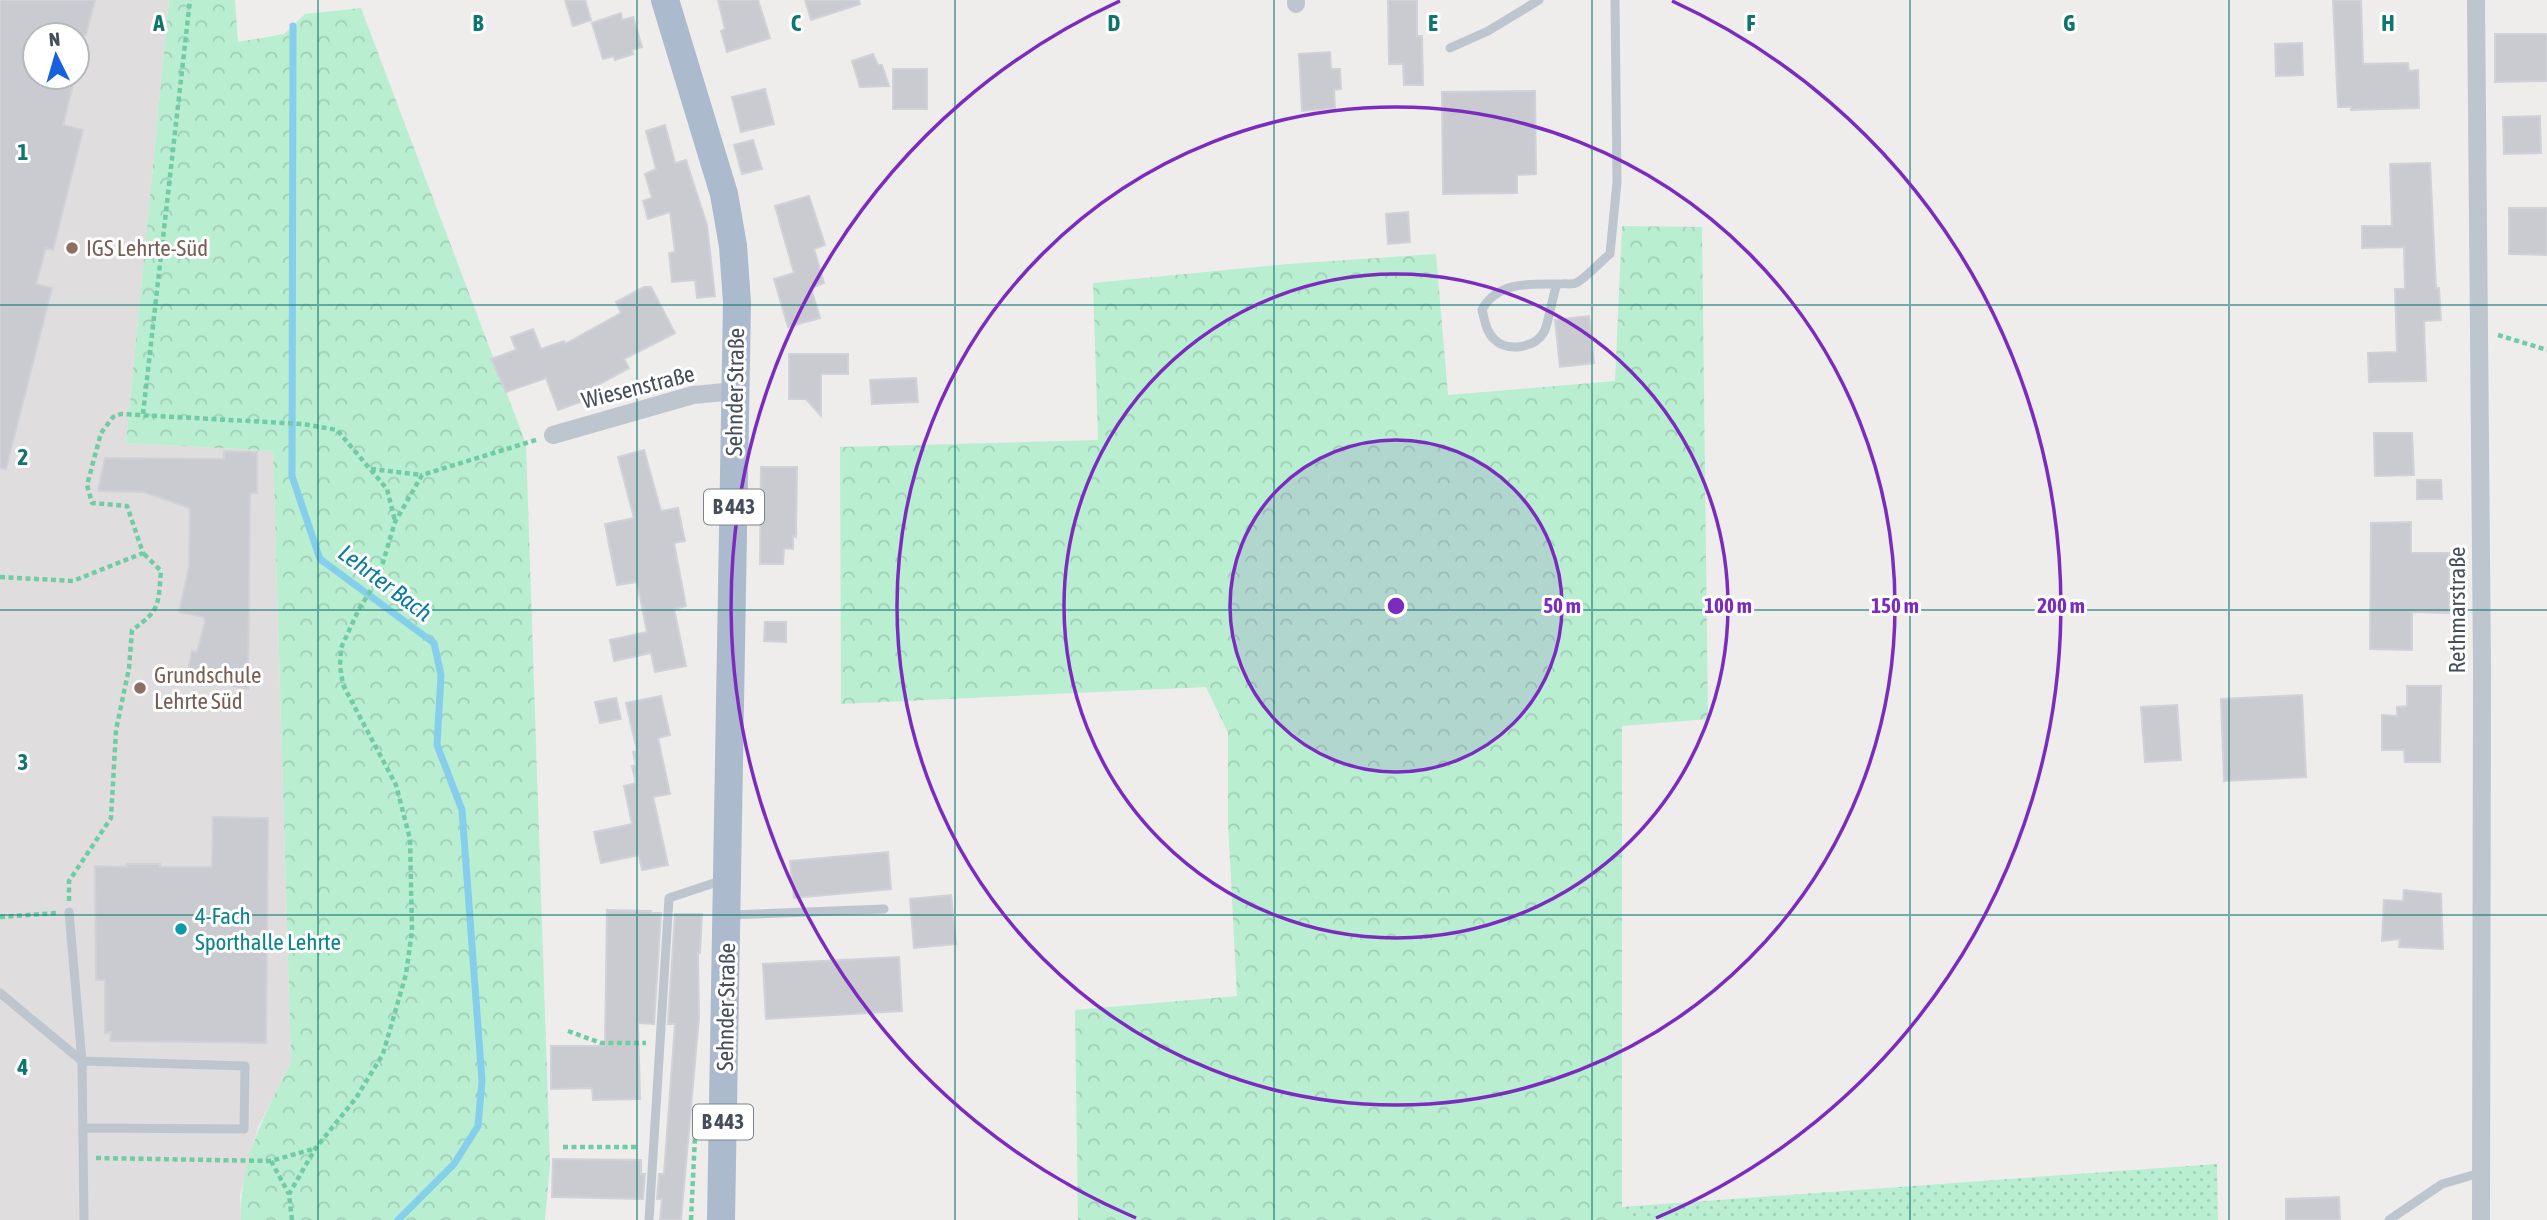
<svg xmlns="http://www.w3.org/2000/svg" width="2547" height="1220" font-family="'Asap Condensed',sans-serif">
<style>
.education{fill:#e0ddde;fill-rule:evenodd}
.grass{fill:url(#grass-dots)}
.forest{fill:url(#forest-crowns)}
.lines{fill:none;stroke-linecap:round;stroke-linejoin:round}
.stream{stroke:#85cfec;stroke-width:7}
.building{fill:#c9cbd1;stroke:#d0d2d8;stroke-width:2}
.path{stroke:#71cca6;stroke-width:4.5;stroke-dasharray:5 3.5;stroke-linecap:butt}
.lane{stroke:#bdc6cf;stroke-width:9}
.street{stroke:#bdc6cf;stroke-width:18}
.primary{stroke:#abbacc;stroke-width:28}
.grid{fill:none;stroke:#0f766e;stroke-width:2;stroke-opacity:0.55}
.ring{fill:none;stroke:#7b2cbf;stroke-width:3.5}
.education-dot{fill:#8d6e63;stroke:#fff;stroke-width:2.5}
.culture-dot{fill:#0f9aa8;stroke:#fff;stroke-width:2.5}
.labels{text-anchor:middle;stroke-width:6;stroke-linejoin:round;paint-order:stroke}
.shield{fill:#fff;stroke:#7d838c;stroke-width:2}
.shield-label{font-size:21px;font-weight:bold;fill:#454e5a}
.education-label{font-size:23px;fill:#785e54;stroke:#fff;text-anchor:start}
.street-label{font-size:23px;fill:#454e5a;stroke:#fff}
.culture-label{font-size:23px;fill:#0d838f;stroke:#fff;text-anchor:start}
.water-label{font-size:24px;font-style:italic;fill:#0b7ba6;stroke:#fff}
.grid-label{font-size:23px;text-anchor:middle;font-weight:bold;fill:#0f766e;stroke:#fff;stroke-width:6;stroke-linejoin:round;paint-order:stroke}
.centre{fill:#7b2cbf;stroke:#fff;stroke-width:3.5}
.ring-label{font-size:21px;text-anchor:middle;font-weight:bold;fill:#7b2cbf;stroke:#fff;stroke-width:6;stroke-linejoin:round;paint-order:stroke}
</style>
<defs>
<pattern id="grass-dots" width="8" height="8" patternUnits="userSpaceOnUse" patternTransform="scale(1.75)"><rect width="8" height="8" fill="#b9eed1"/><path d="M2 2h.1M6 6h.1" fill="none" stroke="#a0ceb6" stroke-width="1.8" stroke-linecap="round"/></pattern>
<pattern id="forest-crowns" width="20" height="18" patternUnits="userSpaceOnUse" patternTransform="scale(1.75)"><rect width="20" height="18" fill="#b9eed1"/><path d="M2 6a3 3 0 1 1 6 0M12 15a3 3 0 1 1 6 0" fill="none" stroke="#a0ceb6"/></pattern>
</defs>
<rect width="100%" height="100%" fill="#efecec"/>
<path class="education" d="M 0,0 L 169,0 L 126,443 L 273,451 L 291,1062 L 258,1127 L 240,1195 L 241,1220 L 0,1220 ZM 35,35 L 77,35 L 77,77 L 35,77 Z"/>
<path class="grass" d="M 2217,1164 L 2218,1220 L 1622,1220 L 1622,1207 Z"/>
<path class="forest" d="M 169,0 L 235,0 L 238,42 L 284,34 L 305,14 L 361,8 L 526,444 L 550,1164 L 545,1220 L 241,1220 C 239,1161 265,1113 291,1062 L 273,451 L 126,443 Z
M 1622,226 L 1702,227 L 1708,719 L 1622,726 L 1622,1220 L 1078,1220 L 1075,1010 L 1237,996 L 1228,822 L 1228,733 L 1206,687 L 841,704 L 840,447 L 1098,440 L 1093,283 L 1288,264 L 1436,254 L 1448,395 L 1615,381 Z"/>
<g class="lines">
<path class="stream" d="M 293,26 L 292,476 L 320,559 L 434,643 L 441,675 L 437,745 L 462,810 L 482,1081 L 478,1126 L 454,1164 L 398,1220"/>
</g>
<path class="building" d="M 0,0 L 95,0 L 86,35 L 35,35 L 35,77 L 75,77 L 63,125 L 83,130 L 53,250 L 46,248 L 36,284 L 52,288 L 6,469 L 0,468 Z
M 565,0 L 585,0 L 591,20 L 573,26 Z
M 718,0 L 758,0 L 770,38 L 727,52 L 721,31 L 725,29 Z
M 805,0 L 859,0 L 860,4 L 811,20 Z
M 1388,0 L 1417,0 L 1417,36 L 1422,36 L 1423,85 L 1404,85 L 1403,64 L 1389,64 Z
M 2333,0 L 2361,0 L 2363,64 L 2408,63 L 2409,71 L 2418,70 L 2419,108 L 2351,110 L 2351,107 L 2338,107 Z
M 621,13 L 622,20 L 633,17 L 642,47 L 632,50 L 633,54 L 615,60 L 614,56 L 603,59 L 592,23 Z
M 2495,34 L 2547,34 L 2547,81 L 2495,82 Z
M 2302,43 L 2303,75 L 2276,76 L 2275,44 Z
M 1330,52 L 1331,69 L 1340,69 L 1341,89 L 1334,90 L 1335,108 L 1302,111 L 1299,54 Z
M 873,54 L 878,65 L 882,65 L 889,86 L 860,87 L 852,61 Z
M 893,69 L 927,69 L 927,109 L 893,109 Z
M 765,89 L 774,124 L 741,132 L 732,97 Z
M 1535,91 L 1536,174 L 1517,175 L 1517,193 L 1443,194 L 1442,92 Z
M 2540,116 L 2541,153 L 2504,154 L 2503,117 Z
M 665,125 L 675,163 L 686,160 L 707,225 L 715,296 L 697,298 L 695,280 L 672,282 L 669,253 L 675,252 L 670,212 L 648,219 L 643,201 L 652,198 L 645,174 L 656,169 L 646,131 Z
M 753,140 L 762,169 L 742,174 L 734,145 Z
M 2430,163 L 2436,288 L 2439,288 L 2441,320 L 2424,321 L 2426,381 L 2369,382 L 2368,353 L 2397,352 L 2395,289 L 2405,289 L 2404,247 L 2362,248 L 2362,226 L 2392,226 L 2390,164 Z
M 809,196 L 825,245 L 814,249 L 824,283 L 811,288 L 820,318 L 788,327 L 774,279 L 794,273 L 775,206 Z
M 2509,208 L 2547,208 L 2547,255 L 2509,254 Z
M 1408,212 L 1410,242 L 1388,244 L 1386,214 Z
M 644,287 L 651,287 L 675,333 L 624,359 L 629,368 L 583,393 L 586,400 L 558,410 L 546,378 L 506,392 L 491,359 L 516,350 L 511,337 L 533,329 L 541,349 L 564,341 L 565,344 L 621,313 L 616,302 Z
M 1589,316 L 1594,363 L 1560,367 L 1555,320 Z
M 789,354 L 848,354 L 848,374 L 821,374 L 821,416 L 806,399 L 789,399 Z
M 916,378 L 918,402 L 872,404 L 870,380 Z
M 2374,433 L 2412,433 L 2414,475 L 2375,476 Z
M 644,450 L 661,511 L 678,508 L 685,541 L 674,543 L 686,606 L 674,609 L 686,666 L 655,672 L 651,653 L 614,661 L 610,640 L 647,632 L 637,582 L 617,585 L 605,524 L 634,518 L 618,457 Z
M 224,451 L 257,452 L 257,493 L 250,493 L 248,689 L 187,676 L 192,651 L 197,652 L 205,622 L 204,617 L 179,612 L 189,567 L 190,508 L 144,492 L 98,491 L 105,458 L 224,459 Z
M 761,467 L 797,467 L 796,537 L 793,536 L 793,549 L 784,548 L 783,564 L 760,564 Z
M 2417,480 L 2441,480 L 2442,499 L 2417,499 Z
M 2411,522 L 2411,553 L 2449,553 L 2449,613 L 2412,612 L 2412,650 L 2370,649 L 2371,523 Z
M 765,622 L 786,622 L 786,642 L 764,641 Z
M 2407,686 L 2441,686 L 2440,762 L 2405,762 L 2404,750 L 2382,750 L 2382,715 L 2397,716 L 2397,707 L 2407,706 Z
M 2302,695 L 2306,777 L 2224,781 L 2221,699 Z
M 661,696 L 670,735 L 658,738 L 670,794 L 653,797 L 668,865 L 642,870 L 639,855 L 601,863 L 594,832 L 632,824 L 624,786 L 636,783 L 632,766 L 636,765 L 633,752 L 637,751 L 626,703 Z
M 616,698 L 621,719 L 600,723 L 595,702 Z
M 2177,705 L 2181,760 L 2145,762 L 2141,707 Z
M 213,817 L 268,818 L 266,1043 L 110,1041 L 111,1032 L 105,1033 L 105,980 L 96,980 L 95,866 L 127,867 L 127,864 L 160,864 L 160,867 L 212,867 Z
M 888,852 L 891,889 L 794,898 L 790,861 Z
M 2404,890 L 2441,894 L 2443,949 L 2399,947 L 2400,939 L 2382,941 L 2384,900 L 2403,901 Z
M 951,895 L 956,944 L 914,948 L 910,899 Z
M 607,910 L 651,911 L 651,913 L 661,913 L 654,1024 L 638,1023 L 640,1099 L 593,1100 L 592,1088 L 551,1089 L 551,1046 L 605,1046 Z
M 675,914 L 702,914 L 700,953 L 698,953 L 699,1017 L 681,1220 L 660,1220 L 662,1199 L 657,1199 L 659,1174 L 664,1174 L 675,1024 L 668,1024 Z
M 899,957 L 902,1011 L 766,1019 L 763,964 Z
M 553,1159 L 641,1160 L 641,1174 L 645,1174 L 643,1199 L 552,1197 Z
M 2339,1197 L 2340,1220 L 2286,1220 L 2286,1199 Z"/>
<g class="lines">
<path class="path" d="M 2498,335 L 2547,350
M 143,414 L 190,0
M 371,469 L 422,475
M 0,577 L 73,581 L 143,553 L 127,506 L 92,503 L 87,485 L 101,433 L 113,417 L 121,414 L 303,424 L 337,430 L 387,489 L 395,521
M 69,901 L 69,881 L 111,818 L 116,730 L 129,668 L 132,630 C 161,610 158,604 161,571 L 143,553
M 0,917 L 57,913
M 568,1031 L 601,1043 L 646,1043
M 563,1147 L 639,1147
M 96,1158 L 271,1161 L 313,1149
M 271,1161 L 289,1194
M 292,1220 L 289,1194 L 315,1149 L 356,1098 L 383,1054 L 406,974 L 412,931 L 410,839 L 396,785 L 343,685 L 340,666 L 341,648 L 359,609 L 378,579 L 395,522 L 422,475 L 536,440
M 691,1220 L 696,1115"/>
<path class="lane" d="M 1450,48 L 1488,31 L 1539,0
M 1557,284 C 1553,294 1548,325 1544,332 C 1535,348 1508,352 1495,340 C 1486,332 1485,321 1482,310 C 1497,281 1531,284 1560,284 C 1564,283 1572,285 1576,283 C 1585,279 1601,261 1610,254 L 1617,182 L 1615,0
M 69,912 L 82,1061 L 84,1220
M 729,915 L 884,909
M 0,993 L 82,1061 L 245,1066 L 244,1129 L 85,1128
M 649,1220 L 669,898 L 723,880
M 2389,1220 L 2442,1184 L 2480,1173"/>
<path class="street" d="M 1296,0 L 1296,4
M 2476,0 L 2482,668 L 2481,1220
M 553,435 L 693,395 L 735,391"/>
<path class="primary" d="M 665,0 L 724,194 L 733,246 L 737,302 L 721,1220"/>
</g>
<path class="grid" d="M 318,0 L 318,1220M 637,0 L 637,1220M 955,0 L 955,1220M 1274,0 L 1274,1220M 1592,0 L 1592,1220M 1910,0 L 1910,1220M 2229,0 L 2229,1220M 0,305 L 2547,305M 0,610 L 2547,610M 0,915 L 2547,915"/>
<circle cx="1396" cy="606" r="166" fill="#7b2cbf" fill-opacity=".12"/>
<g class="ring">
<circle cx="1396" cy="606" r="166"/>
<circle cx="1396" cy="606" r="332"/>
<circle cx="1396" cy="606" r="499"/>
<path d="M1136 1218A665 665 0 0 1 1120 1M1672 1A665 665 0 0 1 1656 1218"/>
</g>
<g class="education-dot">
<circle cx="72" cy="248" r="7"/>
<circle cx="140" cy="688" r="7"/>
</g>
<circle class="culture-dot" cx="181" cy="929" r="7"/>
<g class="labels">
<g class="shield">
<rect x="704" y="489.5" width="60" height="35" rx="5"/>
<rect x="693" y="1104.5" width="60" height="35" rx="5"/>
</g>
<g class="shield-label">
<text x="734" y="514">B 443</text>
<text x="723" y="1129">B 443</text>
</g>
<g class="education-label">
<text x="86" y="256">IGS Lehrte-Süd</text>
<text x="154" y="683">Grundschule<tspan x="154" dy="26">Lehrte Süd</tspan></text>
</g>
<g class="street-label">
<text transform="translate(638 387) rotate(-14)" y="8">Wiesenstraße</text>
<text transform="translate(735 392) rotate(-89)" y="8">Sehnder Straße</text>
<text transform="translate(2457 610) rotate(-90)" y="8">Rethmarstraße</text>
<text transform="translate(726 1007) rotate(-89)" y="8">Sehnder Straße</text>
</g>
<g class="culture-label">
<text x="195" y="924">4-Fach<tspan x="195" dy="26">Sporthalle Lehrte</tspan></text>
</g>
<g class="water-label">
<text transform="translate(385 583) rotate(37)" y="8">Lehrter Bach</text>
</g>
</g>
<g class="grid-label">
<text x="159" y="31">A</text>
<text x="478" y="31">B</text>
<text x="796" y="31">C</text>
<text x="1114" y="31">D</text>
<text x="1433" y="31">E</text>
<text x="1751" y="31">F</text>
<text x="2069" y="31">G</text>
<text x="2388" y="31">H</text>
<text x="23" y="160">1</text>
<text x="23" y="465">2</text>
<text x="23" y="770">3</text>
<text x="23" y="1075">4</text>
</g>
<circle cx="1396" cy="606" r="10" class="centre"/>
<g class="ring-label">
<text x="1562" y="613">50 m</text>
<text x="1728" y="613">100 m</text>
<text x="1895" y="613">150 m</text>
<text x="2061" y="613">200 m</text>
</g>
<g transform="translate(56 56) rotate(355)"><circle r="33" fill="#ffffff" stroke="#b5b8bd" stroke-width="2"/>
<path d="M0-5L12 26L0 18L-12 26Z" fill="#1760de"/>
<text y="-10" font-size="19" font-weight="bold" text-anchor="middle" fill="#454e5a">N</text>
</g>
</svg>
